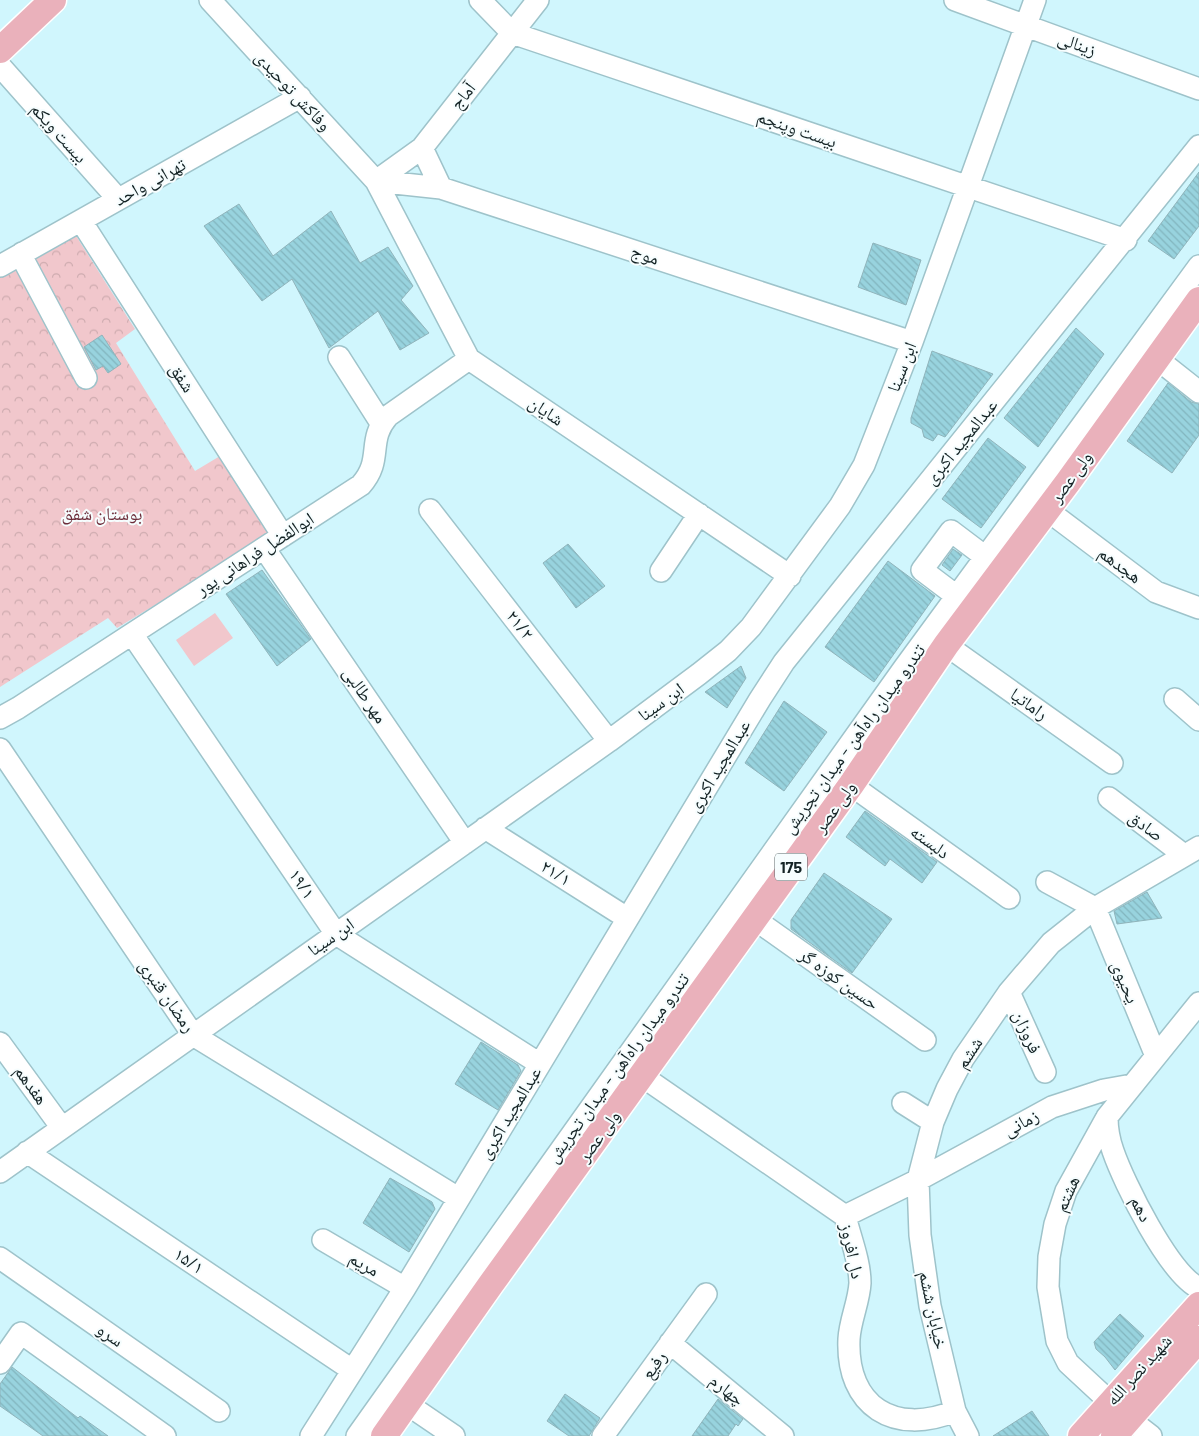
<svg xmlns="http://www.w3.org/2000/svg" width="1199" height="1436" font-family="Barlow,'Noto Naskh Arabic',sans-serif">
<style>
.park{fill:url(#park-crowns)}
.garden{fill:#f1c7cc}
.building{fill:url(#building-back-hatch);stroke:#90b4bb}
.lines{fill:none;stroke-linecap:round;stroke-linejoin:round}
.minor-casing{stroke:#9ec3ca;stroke-width:24}
.major-casing{stroke:#fff;stroke-width:29}
.minor{stroke:#fff;stroke-width:21}
.major{stroke:#eab1bb;stroke-width:26}
.labels{text-anchor:middle;stroke-width:4;stroke-linejoin:round;paint-order:stroke}
.shield{fill:#f6fdfe;stroke:#586466;stroke-width:1}
.shield-label{font-size:16px;font-weight:bold;fill:#142325}
.street-label{font-size:18px;fill:#142325;stroke:#f6fdfe}
.park-label{font-size:18px;fill:#6d2d3a;stroke:#f6fdfe}
</style>
<defs>
<pattern id="park-crowns" width="20" height="18" patternUnits="userSpaceOnUse" patternTransform="scale(1.25)"><rect width="20" height="18" fill="#f1c7cc"/><path d="M2 6a3 3 0 1 1 6 0M12 15a3 3 0 1 1 6 0" fill="none" stroke="#ceabaf"/></pattern>
<pattern id="building-back-hatch" width="6" height="6" patternUnits="userSpaceOnUse" patternTransform="scale(1.25)"><rect width="6" height="6" fill="#98d3de"/><path d="M-1 5l2 2M0 0l6 6M5-1l2 2" fill="none" stroke="#82b5be"/></pattern>
</defs>
<rect width="100%" height="100%" fill="#d0f6fd"/>
<path class="park" d="M 73,231 L 135,329 L 116,343 L 195,471 L 220,456 L 272,534 L 117,628 L 108,618 L 0,687 L 0,273 Z"/>
<path class="garden" d="M 215,613 L 233,638 L 194,666 L 176,640 Z"/>
<path class="building" d="M 1199,172 L 1199,226 L 1174,259 L 1148,241 Z
M 239,204 L 273,256 L 331,211 L 360,263 L 388,247 L 413,286 L 401,300 L 429,333 L 400,350 L 378,311 L 329,348 L 292,279 L 262,301 L 204,226 Z
M 873,243 L 921,260 L 906,305 L 858,287 Z
M 1076,328 L 1104,354 L 1038,447 L 1004,418 Z
M 102,335 L 121,364 L 108,373 L 103,366 L 96,370 L 84,347 Z
M 932,351 L 993,374 L 945,437 L 938,434 L 933,441 L 924,437 L 922,429 L 911,423 L 911,418 Z
M 1168,383 L 1191,402 L 1199,404 L 1199,435 L 1172,473 L 1127,441 Z
M 988,438 L 1026,467 L 981,528 L 942,499 Z
M 568,544 L 605,586 L 576,608 L 543,563 Z
M 953,549 L 962,555 L 950,571 L 942,565 Z
M 888,561 L 935,596 L 874,682 L 825,647 Z
M 262,570 L 311,639 L 277,666 L 226,594 Z
M 741,666 L 746,678 L 727,708 L 705,692 Z
M 784,701 L 827,732 L 784,791 L 745,763 Z
M 865,811 L 937,862 L 922,883 L 890,859 L 885,866 L 846,837 Z
M 824,873 L 892,919 L 852,973 L 791,929 L 791,920 Z
M 1147,892 L 1162,918 L 1117,924 L 1114,911 Z
M 481,1042 L 518,1065 L 521,1071 L 498,1110 L 455,1084 Z
M 390,1178 L 432,1202 L 435,1209 L 409,1252 L 363,1223 Z
M 1120,1314 L 1144,1336 L 1115,1370 L 1105,1357 L 1096,1349 L 1094,1342 Z
M 12,1367 L 78,1418 L 80,1416 L 108,1436 L 43,1436 L 0,1406 L 0,1384 Z
M 565,1394 L 600,1418 L 589,1436 L 569,1436 L 547,1421 Z
M 718,1399 L 743,1419 L 738,1426 L 736,1424 L 728,1436 L 692,1436 Z
M 1032,1411 L 1049,1436 L 993,1436 Z"/>
<g class="lines">
<defs>
<path id="minor" d="M 210,0 L 376,181 L 469,359 L 790,576
M 480,0 L 512,33 L 1126,240
M 955,0 L 1199,89
M 0,66 L 118,199
M 422,148 L 441,188
M 376,181 L 441,188 L 912,342
M 376,181 L 422,148 L 538,0
M 81,221 L 283,536
M 22,253 L 25,263 L 86,378
M 0,266 L 300,97
M 339,357 L 381,423
M 1156,358 L 1199,392
M 430,510 L 609,741
M 1047,510 L 1156,592 L 1199,608
M 264,548 L 465,843
M 661,571 L 699,514
M 967,604 L 922,570 L 951,531 L 996,565
M 132,634 L 336,934 L 540,1064
M 946,645 L 1112,763
M 1175,699 L 1199,720
M 0,718 L 18,708 L 361,485 C 384,459 366,441 388,416 L 469,359
M 0,749 L 193,1035 L 458,1198
M 851,785 L 1009,898
M 1109,798 L 1184,855
M 485,828 L 627,918
M 1047,882 L 1095,908 L 1156,1056
M 753,918 L 925,1040
M 1009,992 L 1045,1072
M 0,1043 L 62,1128
M 642,1076 L 845,1216 C 850,1237 860,1261 860,1283 C 859,1302 850,1320 849,1339 C 846,1407 895,1436 955,1411
M 903,1103 L 933,1122
M 1107,1117 C 1107,1129 1109,1140 1113,1151 C 1124,1183 1169,1274 1199,1288
M 27,1152 L 352,1370
M 0,1172 L 609,741 L 699,674 L 728,651 L 751,627 L 840,506 L 864,465 L 912,342 L 1035,0
M 845,1216 L 918,1180 L 1052,1107 L 1104,1090 L 1132,1085
M 323,1240 L 405,1288
M 0,1258 L 219,1411
M 670,1343 L 783,1436
M 0,1363 L 21,1333 L 165,1436
M 1110,1402 L 1068,1363 L 1057,1341 L 1048,1287 L 1049,1257 L 1055,1224 L 1066,1191 L 1107,1117 L 1199,1003
M 407,1404 L 454,1436
M 1129,1419 L 1151,1436
M 311,1436 L 405,1288 L 760,699 L 784,662 L 1199,146
M 357,1436 L 904,668 L 1199,266
M 603,1436 L 706,1294
M 968,1436 L 955,1411 L 930,1306 L 920,1235 L 918,1180 L 933,1122 L 947,1089 L 963,1059 L 1009,992 L 1051,943 L 1095,908 L 1199,847"/>
<path id="major" d="M 0,50 L 53,0
M 384,1436 L 491,1284 L 851,785 L 946,645 L 1068,482 L 1199,300
M 1081,1436 L 1199,1305
M 1114,1436 L 1199,1339"/>
</defs>
<use href="#minor" class="minor-casing"/>
<use href="#major" class="major-casing"/>
<use href="#minor" class="minor"/>
<use href="#major" class="major"/>
</g>
<g class="labels">
<rect class="shield" x="775" y="853.5" width="32" height="27" rx="4"/>
<g class="shield-label">
<text x="791" y="873">175</text>
</g>
<g class="street-label">
<text transform="translate(1077 44) rotate(20)" y="6">زینالی</text>
<text transform="translate(293 91) rotate(47)" y="6">وفاکش توحیدی</text>
<text transform="translate(463 96) rotate(-52)" y="6">آماج</text>
<text transform="translate(797 129) rotate(19)" y="6">بیست وپنجم</text>
<text transform="translate(59 133) rotate(48)" y="6">بیست‌ ویکم</text>
<text transform="translate(150 182) rotate(-29)" y="6">تهرانی واحد</text>
<text transform="translate(645 255) rotate(18)" y="6">موج</text>
<text transform="translate(902 367) rotate(-69)" y="6">ابن سینا</text>
<text transform="translate(182 378) rotate(57)" y="6">شفق</text>
<text transform="translate(546 411) rotate(34)" y="6">شایان</text>
<text transform="translate(961 442) rotate(-51)" y="6">عبدالمجید اکبری</text>
<text transform="translate(1071 477) rotate(-54)" y="6">ولی عصر</text>
<text transform="translate(255 554) rotate(-33)" y="6">ابوالفضل فراهانی پور</text>
<text transform="translate(1120 565) rotate(37)" y="6">هجدهم</text>
<text transform="translate(520 625) rotate(52)" y="6">۲۱/۲</text>
<text transform="translate(365 695) rotate(56)" y="6">مهر طالبی</text>
<text transform="translate(661 702) rotate(-36)" y="6">ابن سینا</text>
<text transform="translate(1029 704) rotate(35)" y="6">راماتیا</text>
<text transform="translate(854 739) rotate(-54)" y="6">تندرو میدان راه‌آهن - میدان تجریش</text>
<text transform="translate(719 766) rotate(-59)" y="6">عبدالمجید اکبری</text>
<text transform="translate(835 807) rotate(-54)" y="6">ولی عصر</text>
<text transform="translate(1146 826) rotate(37)" y="6">صادق</text>
<text transform="translate(930 842) rotate(36)" y="6">دلبسته</text>
<text transform="translate(556 873) rotate(32)" y="6">۲۱/۱</text>
<text transform="translate(302 884) rotate(56)" y="6">۱۹/۱</text>
<text transform="translate(331 937) rotate(-35)" y="6">ابن سینا</text>
<text transform="translate(839 979) rotate(35)" y="6">حسین کوزه گر</text>
<text transform="translate(1125 982) rotate(67)" y="6">یحیوی</text>
<text transform="translate(167 996) rotate(55)" y="6">رمضان قنبری</text>
<text transform="translate(1027 1032) rotate(66)" y="6">فروزان</text>
<text transform="translate(969 1053) rotate(-57)" y="6">ششم</text>
<text transform="translate(618 1068) rotate(-54)" y="6">تندرو میدان راه‌آهن - میدان تجریش</text>
<text transform="translate(31 1085) rotate(54)" y="6">هفدهم</text>
<text transform="translate(510 1113) rotate(-59)" y="6">عبدالمجید اکبری</text>
<text transform="translate(1021 1123) rotate(-28)" y="6">زمانی</text>
<text transform="translate(599 1136) rotate(-54)" y="6">ولی عصر</text>
<text transform="translate(1067 1194) rotate(-66)" y="6">هشتم</text>
<text transform="translate(1141 1209) rotate(63)" y="6">دهم</text>
<text transform="translate(852 1251) rotate(78)" y="6">دل افروز</text>
<text transform="translate(189 1261) rotate(34)" y="6">۱۵/۱</text>
<text transform="translate(364 1264) rotate(30)" y="6">مریم</text>
<text transform="translate(933 1310) rotate(78)" y="6">خیابان ششم</text>
<text transform="translate(110 1335) rotate(35)" y="6">سرو</text>
<text transform="translate(654 1365) rotate(-54)" y="6">رفیع</text>
<text transform="translate(1139 1370) rotate(-48)" y="6">شهید نصر الله</text>
<text transform="translate(727 1390) rotate(39)" y="6">چهارم</text>
</g>
<g class="park-label">
<text x="102" y="520">بوستان شفق</text>
</g>
</g>
</svg>
